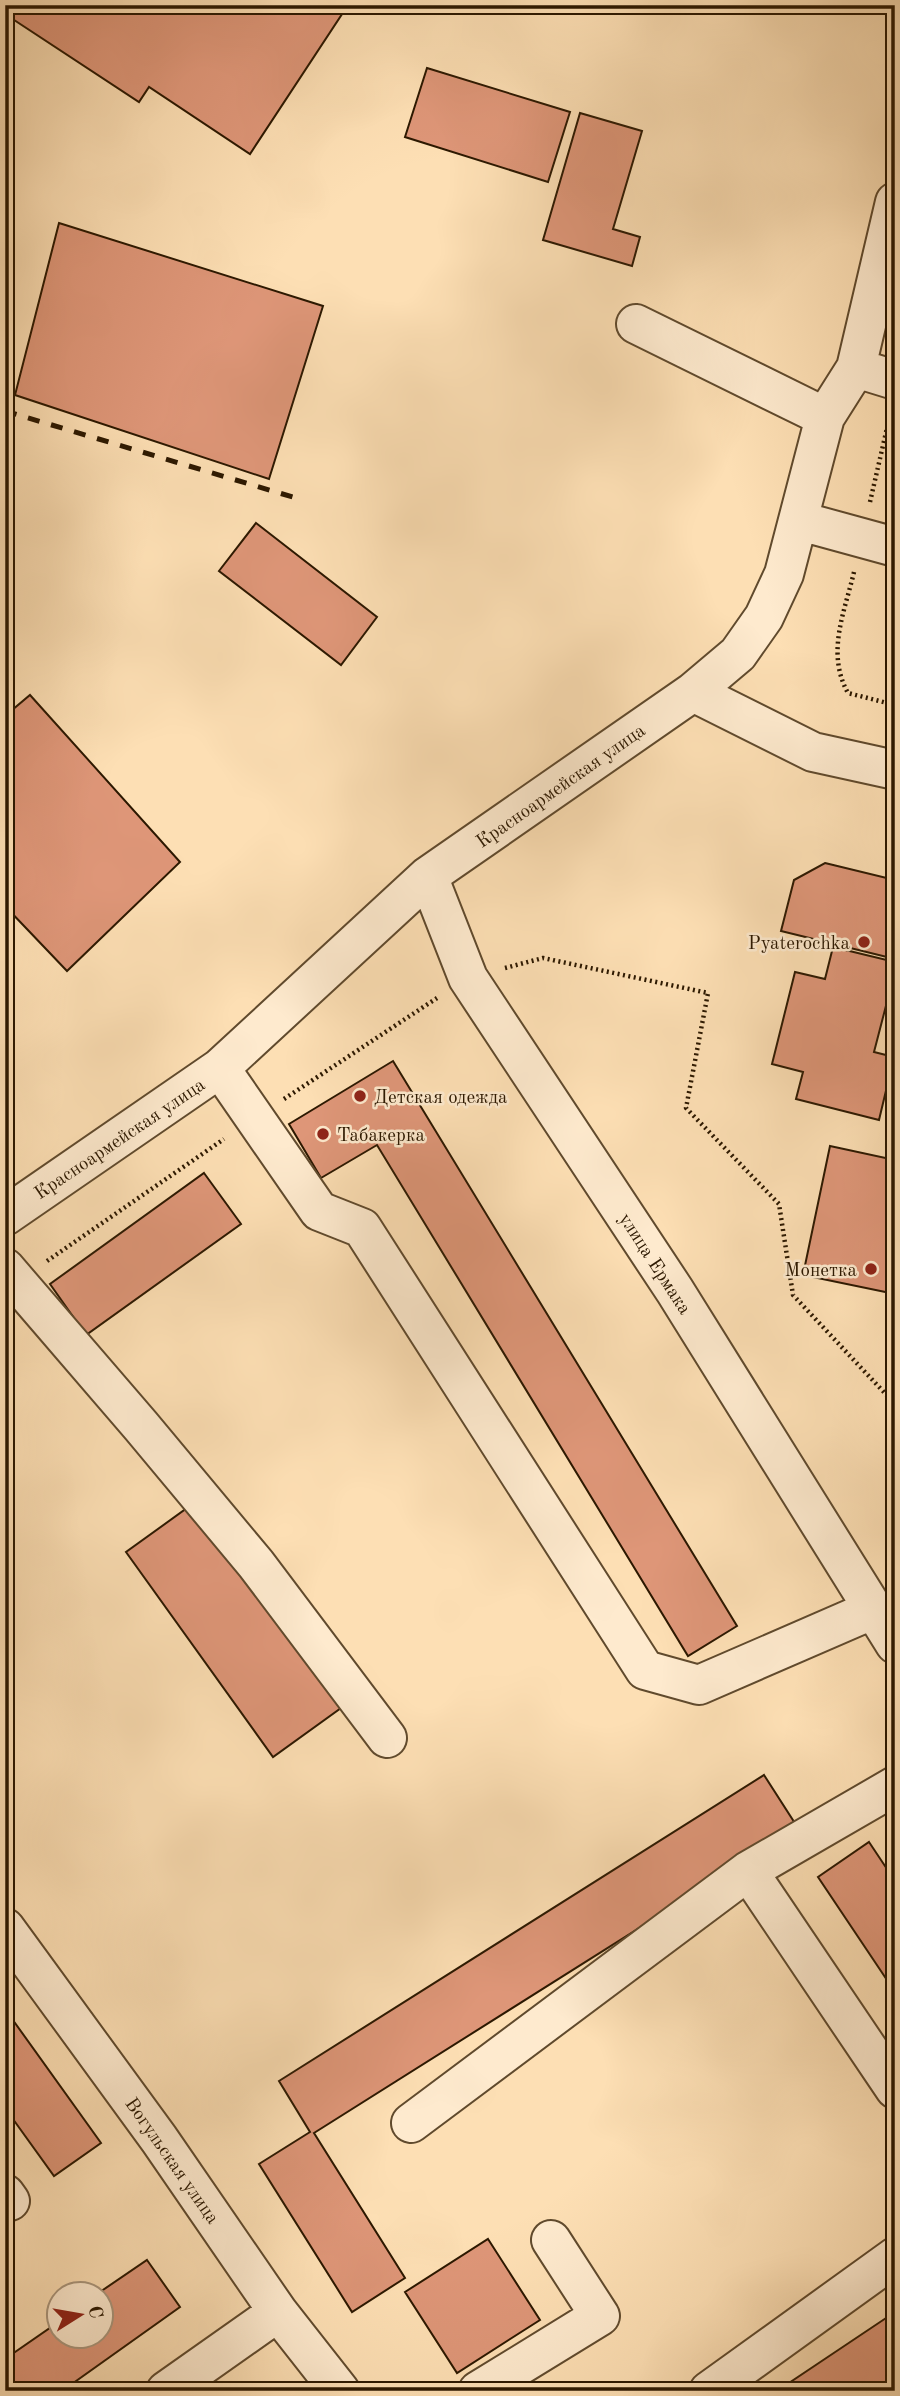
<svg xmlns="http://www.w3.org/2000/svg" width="900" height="2396" font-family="'Old Standard TT',serif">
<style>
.building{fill:#de9678;stroke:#2c1800;stroke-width:2}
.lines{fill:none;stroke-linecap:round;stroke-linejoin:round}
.minor-casing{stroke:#604a2d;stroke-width:42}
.path{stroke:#2c1800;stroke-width:4.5;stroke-dasharray:2 3.5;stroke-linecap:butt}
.minor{stroke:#feeace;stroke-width:38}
.rail{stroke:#2c1800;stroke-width:5;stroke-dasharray:12 12;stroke-linecap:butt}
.poi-dot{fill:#8f2418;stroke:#feeace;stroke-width:2.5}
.labels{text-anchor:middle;stroke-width:5;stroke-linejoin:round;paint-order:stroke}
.street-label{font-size:19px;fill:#2c1800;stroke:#feeace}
.poi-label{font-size:19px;fill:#2c1800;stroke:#feeace;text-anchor:end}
</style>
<rect width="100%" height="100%" fill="#fddfb4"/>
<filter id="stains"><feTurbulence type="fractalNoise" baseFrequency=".00286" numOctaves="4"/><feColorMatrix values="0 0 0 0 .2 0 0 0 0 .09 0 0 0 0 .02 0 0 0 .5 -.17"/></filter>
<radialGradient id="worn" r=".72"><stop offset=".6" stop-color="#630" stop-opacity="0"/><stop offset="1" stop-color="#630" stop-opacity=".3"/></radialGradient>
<path class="building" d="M 5,5 L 341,5 L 346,8 L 250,154 L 149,87 L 139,102 L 5,14 Z
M 427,68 L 570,112 L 548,182 L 405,137 Z
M 580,113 L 642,131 L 613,229 L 640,237 L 632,266 L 543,240 Z
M 59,223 L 323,306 L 269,479 L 15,395 Z
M 256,523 L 377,617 L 341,665 L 219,571 Z
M 30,695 L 180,862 L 67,971 L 5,906 L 5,716 Z
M 825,863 L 895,880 L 895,959 L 781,931 L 794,880 Z
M 833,947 L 895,962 L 895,971 L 874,1052 L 894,1057 L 879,1120 L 796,1099 L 803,1072 L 772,1064 L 795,972 L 825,979 Z
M 393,1061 L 737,1626 L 688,1656 L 377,1145 L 321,1178 L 289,1124 Z
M 830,1146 L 895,1160 L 895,1294 L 803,1275 Z
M 204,1173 L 241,1224 L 86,1335 L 50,1284 Z
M 194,1503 L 341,1708 L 273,1757 L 126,1552 Z
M 764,1775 L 798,1828 L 314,2133 L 405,2278 L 352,2312 L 259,2164 L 310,2132 L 279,2081 Z
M 869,1842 L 895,1881 L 895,1992 L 818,1877 Z
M 5,2009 L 101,2143 L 54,2176 L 5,2108 Z
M 488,2239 L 540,2320 L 457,2373 L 405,2292 Z
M 147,2260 L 180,2307 L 62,2391 L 5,2391 L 5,2359 L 60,2321 L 60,2336 L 102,2336 L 102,2294 L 97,2294 Z
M 895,2312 L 895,2385 L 885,2391 L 777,2391 Z"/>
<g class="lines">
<defs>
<path id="minor" d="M 636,324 L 825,417
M 856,368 L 895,380
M 800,521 L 895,547
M 693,692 L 813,752 L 895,770
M 428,876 L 468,978 L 675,1291 L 895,1644
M 220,1068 L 319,1211 L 362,1228 L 645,1670 L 699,1685 L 874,1609
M 5,1216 L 220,1068 L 428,876 L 693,692 L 738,654 L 764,617 L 784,574 L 825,417 L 856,368 L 895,202
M 5,1268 L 141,1426 L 256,1564 L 387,1738
M 748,1871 L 895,2089
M 5,1928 L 159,2139 L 278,2312 L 340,2391
M 411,2123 L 748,1871 L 895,1786
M 5,2194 L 10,2201
M 166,2391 L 278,2312
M 478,2391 L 600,2316 L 551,2240
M 709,2391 L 895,2257"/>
</defs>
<use href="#minor" class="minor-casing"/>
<path class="path" d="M 870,502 L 890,415
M 854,572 C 844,614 826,653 848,693 L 895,705
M 505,968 L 543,958 L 708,993 L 686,1108 L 779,1204 L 793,1295 L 895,1404
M 284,1099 L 437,998
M 47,1261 L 224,1139"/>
<use href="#minor" class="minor"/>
<path class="rail" d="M 5,411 L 296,498"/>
</g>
<g class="poi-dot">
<circle cx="864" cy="942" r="7"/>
<circle cx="360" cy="1096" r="7"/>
<circle cx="323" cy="1134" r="7"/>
<circle cx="871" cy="1269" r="7"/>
</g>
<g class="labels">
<g class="street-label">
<text transform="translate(560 785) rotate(-35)" y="7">Красноармейская улица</text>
<text transform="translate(119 1138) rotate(-34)" y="7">Красноармейская улица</text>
<text transform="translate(656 1263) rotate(57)" y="7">улица Ермака</text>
<text transform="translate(173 2160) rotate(55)" y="7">Вогульская улица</text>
</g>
<g class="poi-label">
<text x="850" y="949">Pyaterochka</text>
<text x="374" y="1103" text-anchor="start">Детская одежда</text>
<text x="337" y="1141" text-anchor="start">Табакерка</text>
<text x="857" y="1276">Монетка</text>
</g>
</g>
<rect width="900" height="2396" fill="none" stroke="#fddfb4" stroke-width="28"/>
<rect x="7" y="7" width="886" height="2382" fill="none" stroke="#2c1800" stroke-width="3.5"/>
<rect x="14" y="14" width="872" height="2368" fill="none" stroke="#2c1800" stroke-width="2"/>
<g transform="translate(80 2315) rotate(79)"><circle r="33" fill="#feeace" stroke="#aa967c" stroke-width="2"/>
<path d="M0-5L12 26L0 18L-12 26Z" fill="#8f2418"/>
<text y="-10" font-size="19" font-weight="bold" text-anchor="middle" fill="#2c1800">С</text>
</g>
<rect width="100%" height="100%" filter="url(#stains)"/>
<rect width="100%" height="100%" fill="url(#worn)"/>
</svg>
